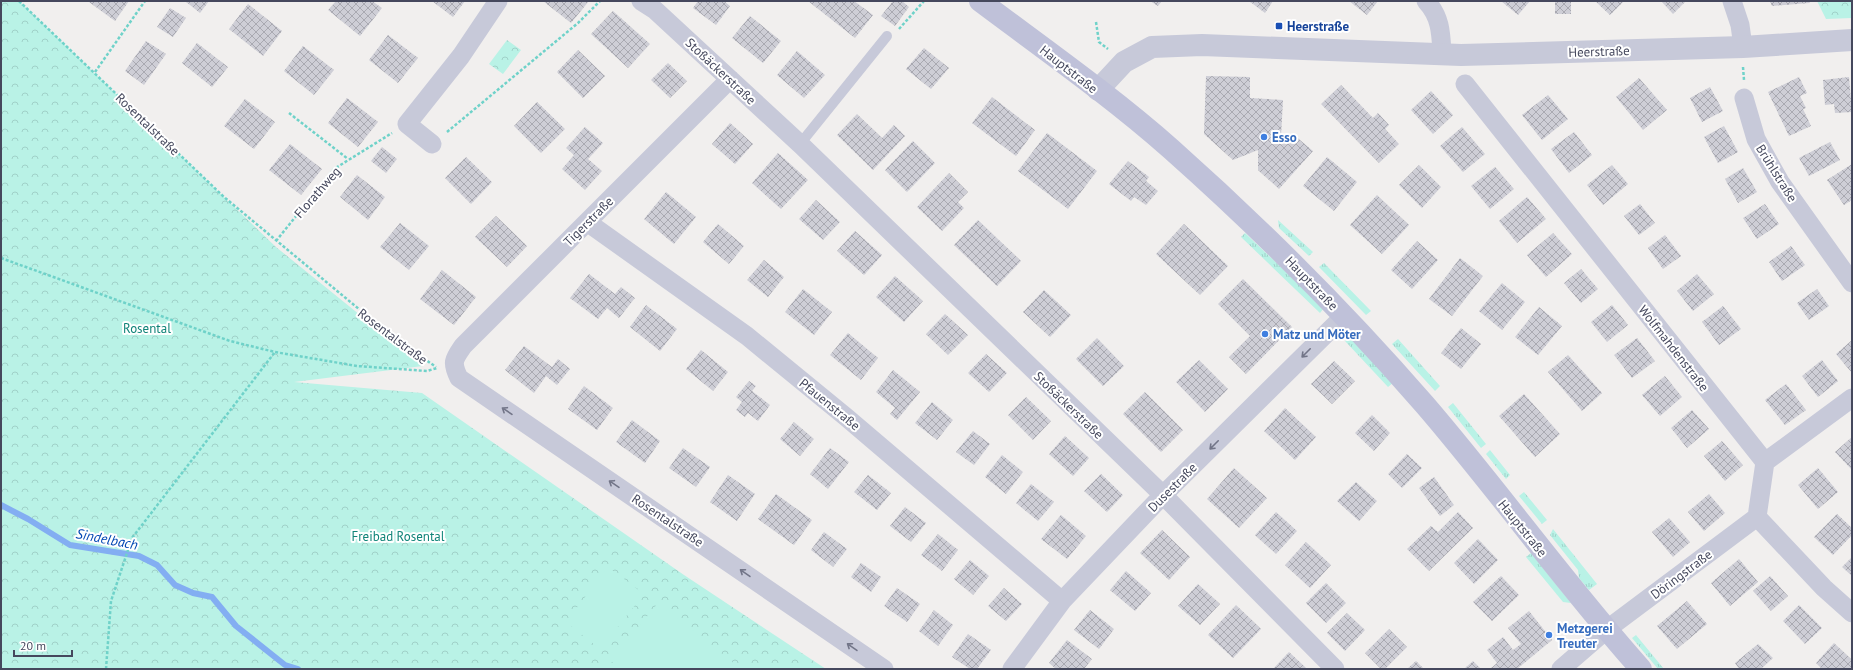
<svg xmlns="http://www.w3.org/2000/svg" width="1853" height="670" font-family="'PT Sans',sans-serif">
<style>
.grass{fill:url(#grass-tufts)}
.park{fill:url(#park-crowns)}
.pitch{fill:#b9f2e6}
.lines{fill:none;stroke-linecap:round;stroke-linejoin:round}
.stream{stroke:#83aef2;stroke-width:6}
.building{fill:url(#building-cross-hatch)}
.path{stroke:#6fd2c9;stroke-width:2.5;stroke-dasharray:3 2;stroke-linecap:butt}
.service{stroke:#c7c9d9;stroke-width:10}
.minor{stroke:#c7c9d9;stroke-width:19}
.tertiary{stroke:#c7c9d9;stroke-width:22}
.secondary{stroke:#bfc1d9;stroke-width:22}
.oneway{stroke:#727588}
.transit-dot{fill:#1a4fb4;stroke:#fff;stroke-width:1.5}
.shop-dot{fill:#3f7fe0;stroke:#fff;stroke-width:1.5}
.labels{text-anchor:middle;stroke-width:4;stroke-linejoin:round;paint-order:stroke}
.transit-label{font-size:13px;font-weight:bold;fill:#164399;stroke:#fff;text-anchor:start}
.street-label{font-size:13px;fill:#45485d;stroke:#fff}
.shop-label{font-size:13px;font-weight:bold;fill:#366cbe;stroke:#fff;text-anchor:start}
.park-label{font-size:13px;fill:#108478;stroke:#fff}
.water-label{font-size:14px;font-style:italic;fill:#0247b3;stroke:#fff}
</style>
<defs>
<pattern id="grass-tufts" width="24" height="20" patternUnits="userSpaceOnUse"><rect width="24" height="20" fill="#b9f2e6"/><path d="M3 7l-1-3M5 7V3M7 7l1-3M15 17l-1-3M17 17v-4M19 17l1-3" fill="none" stroke="#a0d1c8"/></pattern>
<pattern id="park-crowns" width="20" height="18" patternUnits="userSpaceOnUse"><rect width="20" height="18" fill="#b9f2e6"/><path d="M2 6a3 3 0 1 1 6 0M12 15a3 3 0 1 1 6 0" fill="none" stroke="#a0d1c8"/></pattern>
<pattern id="building-cross-hatch" width="8" height="8" patternUnits="userSpaceOnUse"><rect width="8" height="8" fill="#ceced6"/><path d="M0 0l8 8M0 8l8-8" fill="none" stroke="#a9a9b1"/></pattern>
</defs>
<rect width="100%" height="100%" fill="#f1efee"/>
<path class="grass" d="M 1278,220 L 1313,252 L 1309,256 L 1279,228 Z
M 1245,233 L 1324,308 L 1320,313 L 1241,237 Z
M 1324,263 L 1371,311 L 1366,315 L 1319,267 Z
M 1350,336 L 1394,382 L 1388,387 L 1345,341 Z
M 1398,339 L 1440,386 L 1435,391 L 1392,344 Z
M 1453,403 L 1486,444 L 1481,448 L 1448,407 Z
M 1490,450 L 1510,475 L 1506,479 L 1486,454 Z
M 1524,492 L 1547,520 L 1542,524 L 1519,496 Z
M 1553,529 L 1597,584 L 1589,590 L 1579,578 L 1578,570 L 1550,535 Z
M 1531,553 L 1571,603 L 1563,602 L 1526,557 Z
M 1636,635 L 1664,669 L 1658,669 L 1632,638 Z"/>
<path class="park" d="M 1,1 L 19,1 L 276,247 L 423,366 L 294,382 L 422,393 L 684,575 L 826,669 L 1,669 Z
M 1817,1 L 1852,1 L 1852,18 L 1826,19 Z
M 507,40 L 521,50 L 503,74 L 489,64 Z"/>
<path class="pitch" d="M 608,567 L 644,594 L 600,649 L 566,622 Z
M 658,603 L 741,669 L 621,669 L 611,661 Z"/>
<g class="lines">
<path class="stream" d="M 1,505 L 28,519 L 70,545 L 139,556 L 157,565 L 175,585 L 193,593 L 212,597 L 236,626 L 285,665 L 298,669"/>
</g>
<path class="building" d="M 90,1 L 129,1 L 115,21 L 89,2 Z
M 185,1 L 209,1 L 200,13 Z
M 336,1 L 372,1 L 382,8 L 360,36 L 328,10 Z
M 432,1 L 465,1 L 453,17 Z
M 543,1 L 589,1 L 571,23 Z
M 698,1 L 724,1 L 730,6 L 716,25 L 693,8 Z
M 808,1 L 854,1 L 873,15 L 855,38 Z
M 893,1 L 902,1 L 909,7 L 895,26 L 881,16 Z
M 1150,1 L 1162,1 L 1158,6 Z
M 1249,1 L 1273,1 L 1265,13 Z
M 1349,1 L 1378,1 L 1367,15 Z
M 1501,1 L 1530,1 L 1518,15 Z
M 1555,1 L 1571,1 L 1571,14 L 1555,14 Z
M 1595,1 L 1624,1 L 1610,15 Z
M 1661,1 L 1686,1 L 1673,14 Z
M 1770,1 L 1809,1 L 1810,3 L 1772,6 Z
M 248,4 L 282,31 L 263,56 L 229,29 Z
M 170,8 L 186,18 L 173,37 L 157,27 Z
M 613,11 L 650,44 L 628,68 L 591,34 Z
M 750,16 L 781,41 L 763,63 L 732,38 Z
M 388,35 L 418,58 L 398,83 L 369,60 Z
M 146,41 L 166,54 L 144,85 L 125,71 Z
M 197,43 L 228,67 L 212,87 L 182,63 Z
M 303,46 L 334,70 L 314,95 L 284,71 Z
M 924,48 L 949,68 L 931,89 L 906,69 Z
M 578,50 L 605,76 L 583,98 L 557,72 Z
M 797,51 L 825,75 L 804,98 L 777,75 Z
M 668,63 L 687,81 L 670,98 L 651,80 Z
M 1206,76 L 1250,77 L 1250,98 L 1283,100 L 1281,137 L 1287,143 L 1294,135 L 1313,151 L 1279,189 L 1258,170 L 1258,150 L 1233,160 L 1204,134 Z
M 1799,77 L 1807,93 L 1800,96 L 1806,108 L 1803,109 L 1811,126 L 1789,136 L 1768,92 Z
M 1849,77 L 1852,112 L 1835,113 L 1834,104 L 1825,105 L 1823,80 Z
M 1639,78 L 1667,110 L 1643,130 L 1616,97 Z
M 1341,85 L 1373,118 L 1378,113 L 1389,125 L 1385,129 L 1399,144 L 1379,163 L 1321,104 Z
M 1710,87 L 1723,111 L 1702,122 L 1690,98 Z
M 1431,91 L 1453,115 L 1433,134 L 1411,110 Z
M 1548,95 L 1568,119 L 1542,140 L 1522,115 Z
M 992,97 L 1035,130 L 1016,156 L 972,123 Z
M 347,98 L 378,122 L 358,147 L 328,123 Z
M 245,99 L 275,122 L 254,149 L 224,126 Z
M 537,102 L 565,129 L 541,153 L 514,126 Z
M 857,114 L 882,138 L 894,125 L 905,136 L 873,170 L 837,135 Z
M 730,123 L 753,144 L 735,164 L 712,144 Z
M 1724,126 L 1738,152 L 1718,163 L 1704,137 Z
M 585,127 L 603,143 L 588,159 L 602,171 L 585,190 L 562,169 L 574,155 L 566,148 Z
M 1462,127 L 1485,154 L 1463,172 L 1440,146 Z
M 1574,132 L 1592,155 L 1569,173 L 1551,149 Z
M 1047,133 L 1097,171 L 1068,209 L 1018,171 Z
M 913,141 L 935,163 L 907,192 L 885,170 Z
M 1830,142 L 1840,160 L 1809,176 L 1799,158 Z
M 290,144 L 322,169 L 301,195 L 269,170 Z
M 382,147 L 397,159 L 386,173 L 371,161 Z
M 778,153 L 808,180 L 781,209 L 752,183 Z
M 466,157 L 492,182 L 471,204 L 445,178 Z
M 1327,157 L 1357,182 L 1334,211 L 1303,186 Z
M 1128,161 L 1149,177 L 1146,181 L 1158,191 L 1146,205 L 1134,197 L 1131,201 L 1109,184 Z
M 1852,164 L 1852,200 L 1844,205 L 1827,180 Z
M 1419,165 L 1441,187 L 1422,208 L 1399,185 Z
M 1612,165 L 1628,184 L 1603,205 L 1587,185 Z
M 1495,167 L 1514,189 L 1490,209 L 1471,186 Z
M 1743,168 L 1757,192 L 1738,203 L 1725,179 Z
M 949,173 L 968,192 L 958,202 L 964,208 L 942,231 L 917,207 Z
M 357,175 L 385,197 L 368,220 L 340,197 Z
M 666,192 L 696,217 L 674,244 L 644,219 Z
M 1377,195 L 1409,225 L 1382,254 L 1350,225 Z
M 1527,197 L 1546,219 L 1517,243 L 1499,221 Z
M 816,200 L 840,222 L 823,240 L 799,219 Z
M 1640,204 L 1655,223 L 1639,235 L 1624,216 Z
M 1765,204 L 1779,224 L 1757,239 L 1743,218 Z
M 496,216 L 527,246 L 507,267 L 475,237 Z
M 978,220 L 1021,261 L 997,286 L 954,245 Z
M 400,223 L 429,246 L 409,270 L 380,247 Z
M 718,224 L 744,246 L 729,264 L 703,242 Z
M 1184,224 L 1228,266 L 1200,295 L 1156,254 Z
M 855,231 L 882,255 L 864,275 L 837,251 Z
M 1553,233 L 1572,254 L 1546,277 L 1527,255 Z
M 1665,235 L 1681,256 L 1663,269 L 1648,248 Z
M 1417,241 L 1438,260 L 1412,289 L 1391,270 Z
M 1791,246 L 1805,265 L 1782,281 L 1769,262 Z
M 1460,258 L 1483,276 L 1452,316 L 1429,299 Z
M 764,260 L 784,277 L 768,297 L 747,280 Z
M 1581,269 L 1598,289 L 1581,303 L 1564,283 Z
M 442,270 L 476,297 L 454,325 L 420,299 Z
M 589,274 L 615,294 L 621,287 L 635,298 L 619,318 L 607,308 L 598,319 L 570,298 Z
M 1697,274 L 1714,294 L 1693,311 L 1677,291 Z
M 895,276 L 923,301 L 904,322 L 876,297 Z
M 1243,279 L 1292,327 L 1246,374 L 1229,357 L 1250,336 L 1218,304 Z
M 1502,283 L 1525,302 L 1502,330 L 1479,311 Z
M 803,289 L 832,312 L 814,335 L 785,312 Z
M 1817,289 L 1829,306 L 1809,320 L 1797,303 Z
M 1044,290 L 1071,315 L 1050,337 L 1023,312 Z
M 646,305 L 677,329 L 660,351 L 630,327 Z
M 1612,305 L 1628,325 L 1607,342 L 1591,322 Z
M 1723,306 L 1741,329 L 1719,345 L 1702,322 Z
M 1539,307 L 1562,326 L 1538,355 L 1515,337 Z
M 945,314 L 968,335 L 948,355 L 926,334 Z
M 1461,328 L 1481,344 L 1461,369 L 1441,353 Z
M 848,333 L 878,358 L 861,380 L 830,355 Z
M 1097,338 L 1124,366 L 1103,386 L 1076,359 Z
M 1637,338 L 1655,361 L 1632,378 L 1614,355 Z
M 1852,340 L 1852,373 L 1836,354 Z
M 524,346 L 552,367 L 558,359 L 570,369 L 557,385 L 546,376 L 534,393 L 505,370 Z
M 701,350 L 728,372 L 713,391 L 686,369 Z
M 986,354 L 1007,373 L 989,392 L 968,373 Z
M 1568,355 L 1602,393 L 1582,411 L 1548,372 Z
M 1199,360 L 1228,389 L 1205,412 L 1176,382 Z
M 1822,360 L 1838,381 L 1818,397 L 1802,376 Z
M 1334,361 L 1355,381 L 1332,404 L 1311,384 Z
M 893,370 L 920,392 L 897,420 L 890,414 L 895,408 L 876,392 Z
M 1665,376 L 1682,397 L 1660,416 L 1642,395 Z
M 749,381 L 756,386 L 752,391 L 770,405 L 758,421 L 748,413 L 745,417 L 736,410 L 742,402 L 736,397 Z
M 1786,384 L 1806,410 L 1785,425 L 1765,400 Z
M 584,386 L 613,408 L 597,430 L 568,409 Z
M 1145,392 L 1183,430 L 1161,452 L 1123,414 Z
M 1524,394 L 1560,434 L 1535,457 L 1499,416 Z
M 1026,397 L 1051,421 L 1033,440 L 1008,415 Z
M 932,402 L 953,420 L 937,440 L 915,423 Z
M 1285,408 L 1316,437 L 1295,460 L 1264,431 Z
M 1692,410 L 1709,429 L 1687,448 L 1671,428 Z
M 1372,415 L 1390,433 L 1374,451 L 1355,433 Z
M 632,420 L 660,441 L 645,463 L 616,442 Z
M 794,422 L 814,439 L 800,456 L 780,439 Z
M 973,431 L 990,444 L 974,465 L 956,452 Z
M 1065,436 L 1089,458 L 1073,476 L 1049,454 Z
M 1852,437 L 1852,470 L 1835,452 Z
M 1722,441 L 1743,465 L 1725,481 L 1704,456 Z
M 683,448 L 710,467 L 696,487 L 669,468 Z
M 830,448 L 849,462 L 828,489 L 810,474 Z
M 1407,454 L 1422,468 L 1402,488 L 1388,474 Z
M 1002,455 L 1023,472 L 1006,494 L 985,477 Z
M 1234,468 L 1267,498 L 1239,528 L 1207,499 Z
M 1818,468 L 1838,492 L 1818,509 L 1798,485 Z
M 1101,474 L 1123,495 L 1107,512 L 1084,491 Z
M 728,475 L 755,494 L 737,521 L 710,502 Z
M 868,475 L 891,493 L 877,510 L 854,492 Z
M 1434,477 L 1454,505 L 1440,516 L 1419,488 Z
M 1356,482 L 1377,501 L 1359,521 L 1337,501 Z
M 1031,484 L 1054,502 L 1038,521 L 1016,503 Z
M 776,494 L 812,520 L 794,545 L 758,519 Z
M 1709,494 L 1725,513 L 1704,531 L 1688,512 Z
M 905,507 L 926,523 L 911,542 L 890,526 Z
M 1276,512 L 1297,531 L 1276,554 L 1255,535 Z
M 1458,512 L 1473,528 L 1429,571 L 1407,549 L 1431,526 L 1438,532 Z
M 1837,514 L 1852,528 L 1852,535 L 1833,555 L 1814,537 Z
M 1061,515 L 1086,536 L 1067,559 L 1041,539 Z
M 1669,518 L 1690,542 L 1673,557 L 1652,532 Z
M 1162,530 L 1190,557 L 1169,580 L 1140,553 Z
M 824,532 L 847,549 L 833,567 L 811,550 Z
M 938,534 L 958,550 L 942,571 L 921,555 Z
M 1478,539 L 1498,560 L 1474,584 L 1454,563 Z
M 1306,542 L 1331,565 L 1310,588 L 1285,565 Z
M 1852,557 L 1852,576 L 1842,567 Z
M 1739,559 L 1758,582 L 1730,606 L 1711,583 Z
M 970,560 L 989,576 L 973,595 L 954,579 Z
M 861,563 L 881,577 L 871,592 L 851,577 Z
M 1126,571 L 1151,593 L 1135,611 L 1110,590 Z
M 1501,576 L 1519,595 L 1492,621 L 1473,602 Z
M 1770,576 L 1788,596 L 1771,611 L 1753,591 Z
M 1326,583 L 1346,603 L 1326,623 L 1306,603 Z
M 1198,584 L 1220,604 L 1200,625 L 1178,606 Z
M 897,588 L 920,604 L 907,622 L 884,606 Z
M 1004,588 L 1022,604 L 1006,621 L 988,606 Z
M 1687,601 L 1707,624 L 1677,649 L 1657,626 Z
M 1236,605 L 1261,629 L 1233,658 L 1208,635 Z
M 1799,605 L 1822,628 L 1805,644 L 1783,621 Z
M 934,610 L 953,625 L 938,646 L 919,631 Z
M 1090,610 L 1114,629 L 1099,649 L 1074,630 Z
M 1529,611 L 1552,640 L 1517,669 L 1490,669 L 1497,663 L 1487,650 L 1503,637 L 1513,650 L 1521,644 L 1508,628 Z
M 1347,613 L 1365,630 L 1345,651 L 1327,633 Z
M 1389,629 L 1407,647 L 1385,669 L 1381,669 L 1365,653 Z
M 968,634 L 991,650 L 977,669 L 970,669 L 952,657 Z
M 1067,640 L 1092,659 L 1084,669 L 1056,669 L 1049,663 Z
M 1834,643 L 1852,660 L 1852,669 L 1822,669 L 1816,663 Z
M 1758,644 L 1773,658 L 1761,669 L 1739,669 L 1735,663 Z
M 1289,652 L 1303,665 L 1307,669 L 1273,669 Z
M 1416,661 L 1424,669 L 1407,669 Z
M 1473,661 L 1481,669 L 1464,669 Z"/>
<g class="lines">
<path class="path" d="M 19,1 L 224,197 L 389,334 L 436,367
M 1096,22 L 1099,42 L 1108,49
M 899,29 L 924,1
M 1743,67 L 1744,80
M 95,72 L 145,1
M 289,113 L 348,159
M 447,132 L 578,23 L 600,1
M 276,241 L 334,169 L 392,133
M 1,258 L 230,341 L 275,352 L 357,366 L 427,371 L 437,368
M 106,669 L 111,601 L 132,538 L 275,352"/>
<path class="service" d="M 800,144 L 887,36"/>
<path class="minor" d="M 641,1 L 655,10 L 800,144 L 1163,495 L 1335,669
M 1426,1 C 1441,17 1441,34 1442,54
M 1732,1 L 1740,25 L 1743,47
M 730,79 L 463,346 C 454,359 451,362 459,378 L 884,669
M 1465,84 L 1765,462 L 1757,517 L 1824,588 L 1852,613
M 1744,98 L 1756,139 L 1780,182 L 1852,283
M 432,144 L 407,124 L 461,56 L 498,1
M 587,222 L 747,336 L 846,417 L 1062,601
M 1765,462 L 1852,398
M 1012,669 L 1062,601 L 1163,495 L 1344,316
M 1561,669 L 1606,630 L 1757,517"/>
<path class="tertiary" d="M 1098,90 L 1124,62 L 1152,47 L 1202,45 L 1461,55 L 1743,47 L 1852,40"/>
<path class="secondary" d="M 980,1 C 1044,49 1111,96 1171,149 C 1261,229 1346,314 1425,405 C 1499,491 1565,584 1641,669"/>
</g>
<defs><path id="oneway-shaft" d="M-6 0H5M1.5-3L5.5 0L1.5 3" fill="none" stroke-width="1.6" stroke-linecap="round" stroke-linejoin="round"/></defs>
<g class="oneway">
<use href="#oneway-shaft" transform="translate(1306 353) rotate(135)"/>
<use href="#oneway-shaft" transform="translate(507 411) rotate(-146)"/>
<use href="#oneway-shaft" transform="translate(1214 445) rotate(135)"/>
<use href="#oneway-shaft" transform="translate(614 484) rotate(-146)"/>
<use href="#oneway-shaft" transform="translate(745 573) rotate(-145)"/>
<use href="#oneway-shaft" transform="translate(852 647) rotate(-145)"/>
</g>
<rect class="transit-dot" x="1275" y="22" width="8" height="8" rx="2"/>
<g class="shop-dot">
<circle cx="1264" cy="137" r="4"/>
<circle cx="1265" cy="334" r="4"/>
<circle cx="1549" cy="635" r="4"/>
</g>
<g class="labels">
<g class="transit-label">
<text x="1287" y="31">Heerstraße</text>
</g>
<g class="street-label">
<text transform="translate(1599 51) rotate(-2)" y="5">Heerstraße</text>
<text transform="translate(1069 69) rotate(38)" y="5">Hauptstraße</text>
<text transform="translate(721 71) rotate(43)" y="5">Stoßäckerstraße</text>
<text transform="translate(148 124) rotate(44)" y="5">Rosentalstraße</text>
<text transform="translate(1777 173) rotate(58)" y="5">Brühlstraße</text>
<text transform="translate(317 192) rotate(-49)" y="5">Florathweg</text>
<text transform="translate(588 221) rotate(-45)" y="5">Tigerstraße</text>
<text transform="translate(1312 283) rotate(46)" y="5">Hauptstraße</text>
<text transform="translate(393 336) rotate(37)" y="5">Rosentalstraße</text>
<text transform="translate(1674 348) rotate(52)" y="5">Wolfmahdenstraße</text>
<text transform="translate(830 404) rotate(39)" y="5">Pfauenstraße</text>
<text transform="translate(1069 405) rotate(44)" y="5">Stoßäckerstraße</text>
<text transform="translate(1172 487) rotate(-45)" y="5">Dusestraße</text>
<text transform="translate(668 520) rotate(34)" y="5">Rosentalstraße</text>
<text transform="translate(1523 528) rotate(51)" y="5">Hauptstraße</text>
<text transform="translate(1681 574) rotate(-37)" y="5">Döringstraße</text>
</g>
<g class="shop-label">
<text x="1272" y="142">Esso</text>
<text x="1273" y="339">Matz und Möter</text>
<text x="1557" y="633">Metzgerei<tspan x="1557" dy="15">Treuter</tspan></text>
</g>
<g class="park-label">
<text x="147" y="333">Rosental</text>
<text x="398" y="541">Freibad Rosental</text>
</g>
<g class="water-label">
<text transform="translate(107 539) rotate(11)" y="5">Sindelbach</text>
</g>
</g>
<rect width="1853" height="670" fill="none" stroke="#45485d" stroke-width="4"/>
<path d="M14 650v6h58v-6" fill="none" stroke="#45485d" stroke-width="2"/>
<text x="20" y="650" font-size="12" fill="#45485d" stroke="#ffffff" stroke-width="3" paint-order="stroke">20 m</text>
</svg>
